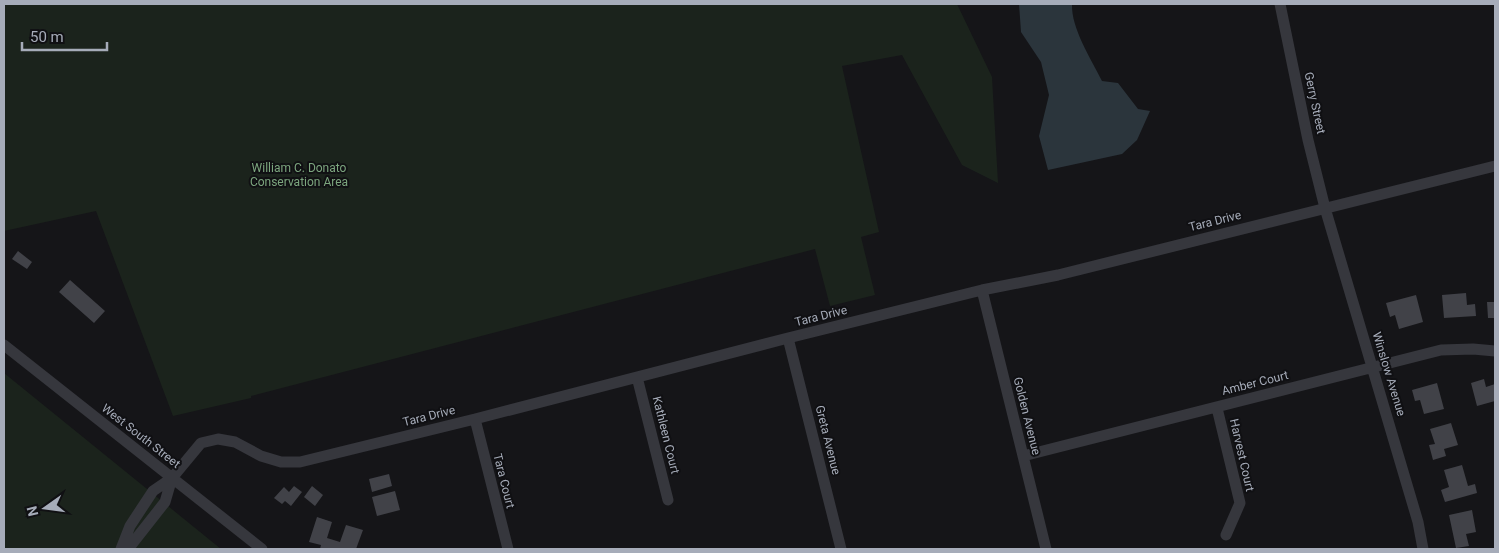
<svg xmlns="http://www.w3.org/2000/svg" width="1499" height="553" font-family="Roboto,sans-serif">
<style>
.green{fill:#1b231c}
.water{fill:#2b353c}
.building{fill:#414248}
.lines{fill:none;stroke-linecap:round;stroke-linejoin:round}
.minor{stroke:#36373d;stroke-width:11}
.labels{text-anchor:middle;stroke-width:4;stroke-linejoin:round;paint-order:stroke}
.street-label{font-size:12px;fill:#a6acb9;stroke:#101013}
.park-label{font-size:12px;fill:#7ca57e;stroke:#101013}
</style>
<rect width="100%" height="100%" fill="#151518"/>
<path class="green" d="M 4,4 L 957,4 L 992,77 L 998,183 L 962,165 L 902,55 L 842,66 L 879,232 L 861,237 L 875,295 L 830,306 L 815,249 L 251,396 L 251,398 L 173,416 L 96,211 L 4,231 Z
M 4,373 L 221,549 L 4,549 Z"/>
<path class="water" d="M 1019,4 L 1072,4 C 1071,28 1091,59 1102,81 L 1118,83 L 1138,109 L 1150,111 L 1137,140 L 1122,154 L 1048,170 L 1039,136 L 1049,95 L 1041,62 L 1021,32 Z"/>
<path class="building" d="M 18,251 L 32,262 L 27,269 L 12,259 Z
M 70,280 L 105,311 L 94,323 L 59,292 Z
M 1466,293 L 1467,305 L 1475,304 L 1476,316 L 1444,318 L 1442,295 Z
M 1416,295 L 1423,322 L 1399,329 L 1395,315 L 1390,317 L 1386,303 Z
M 1487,302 L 1495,302 L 1495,318 L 1488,318 Z
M 1484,379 L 1486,387 L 1495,384 L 1495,401 L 1477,406 L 1471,383 Z
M 1437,383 L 1444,409 L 1424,414 L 1420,400 L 1415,401 L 1412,390 Z
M 1451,423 L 1458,445 L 1444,449 L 1446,456 L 1433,460 L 1429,445 L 1435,444 L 1430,429 Z
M 1462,465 L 1468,486 L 1475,484 L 1477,493 L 1445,502 L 1441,490 L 1449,487 L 1444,470 Z
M 389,474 L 392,486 L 372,492 L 369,479 Z
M 294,486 L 302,492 L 291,506 L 285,501 L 282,504 L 274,498 L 284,487 L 289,492 Z
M 312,486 L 323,495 L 315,506 L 304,497 Z
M 395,491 L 400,510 L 377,516 L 372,497 Z
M 1472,510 L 1476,532 L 1466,534 L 1469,546 L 1456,548 L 1449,515 Z
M 317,517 L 332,522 L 327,538 L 340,542 L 346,525 L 363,530 L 356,549 L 320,549 L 321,545 L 309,542 Z"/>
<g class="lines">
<path class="minor" d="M 1280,4 L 1308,140 L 1325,208 L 1418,522 L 1423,549
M 982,290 L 1046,549
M 788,338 L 841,549
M 4,345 L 262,549
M 637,377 L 668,500
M 1217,408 L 1240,503 L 1226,535
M 475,419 L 508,549
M 1023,456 L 1441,350 L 1473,349 L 1495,351
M 121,549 L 130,526 L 153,491 L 172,478 L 201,443 L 218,439 L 235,442 L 261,456 L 281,462 L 300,462 L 475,419 L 788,338 L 982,290 L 1058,275 L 1495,166
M 128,549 L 165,502 L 172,478"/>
</g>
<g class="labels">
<g class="street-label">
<text transform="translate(1315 103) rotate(78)" y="4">Gerry Street</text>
<text transform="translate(1215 221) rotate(-14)" y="4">Tara Drive</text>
<text transform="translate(821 316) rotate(-14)" y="4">Tara Drive</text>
<text transform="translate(1389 374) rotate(73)" y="4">Winslow Avenue</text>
<text transform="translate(1255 383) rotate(-14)" y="4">Amber Court</text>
<text transform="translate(429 416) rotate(-14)" y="4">Tara Drive</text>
<text transform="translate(1027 416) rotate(76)" y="4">Golden Avenue</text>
<text transform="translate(666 435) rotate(76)" y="4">Kathleen Court</text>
<text transform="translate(141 436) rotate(38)" y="4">West South Street</text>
<text transform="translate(828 440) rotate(76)" y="4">Greta Avenue</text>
<text transform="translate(1242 455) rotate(77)" y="4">Harvest Court</text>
<text transform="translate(504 481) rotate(76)" y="4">Tara Court</text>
</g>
<g class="park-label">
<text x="299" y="172">William C. Donato<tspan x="299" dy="14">Conservation Area</tspan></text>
</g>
</g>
<rect width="1499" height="553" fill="none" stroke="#a6acb9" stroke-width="10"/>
<g transform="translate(45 508) rotate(256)" stroke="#101013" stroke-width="4" paint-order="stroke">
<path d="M0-4L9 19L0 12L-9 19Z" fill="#a6acb9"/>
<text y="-8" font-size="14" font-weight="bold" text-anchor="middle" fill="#a6acb9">N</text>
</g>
<path d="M22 42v8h85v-8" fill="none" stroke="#a6acb9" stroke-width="2.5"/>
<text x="30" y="42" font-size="15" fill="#a6acb9" stroke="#101013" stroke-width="4" paint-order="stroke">50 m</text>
</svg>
